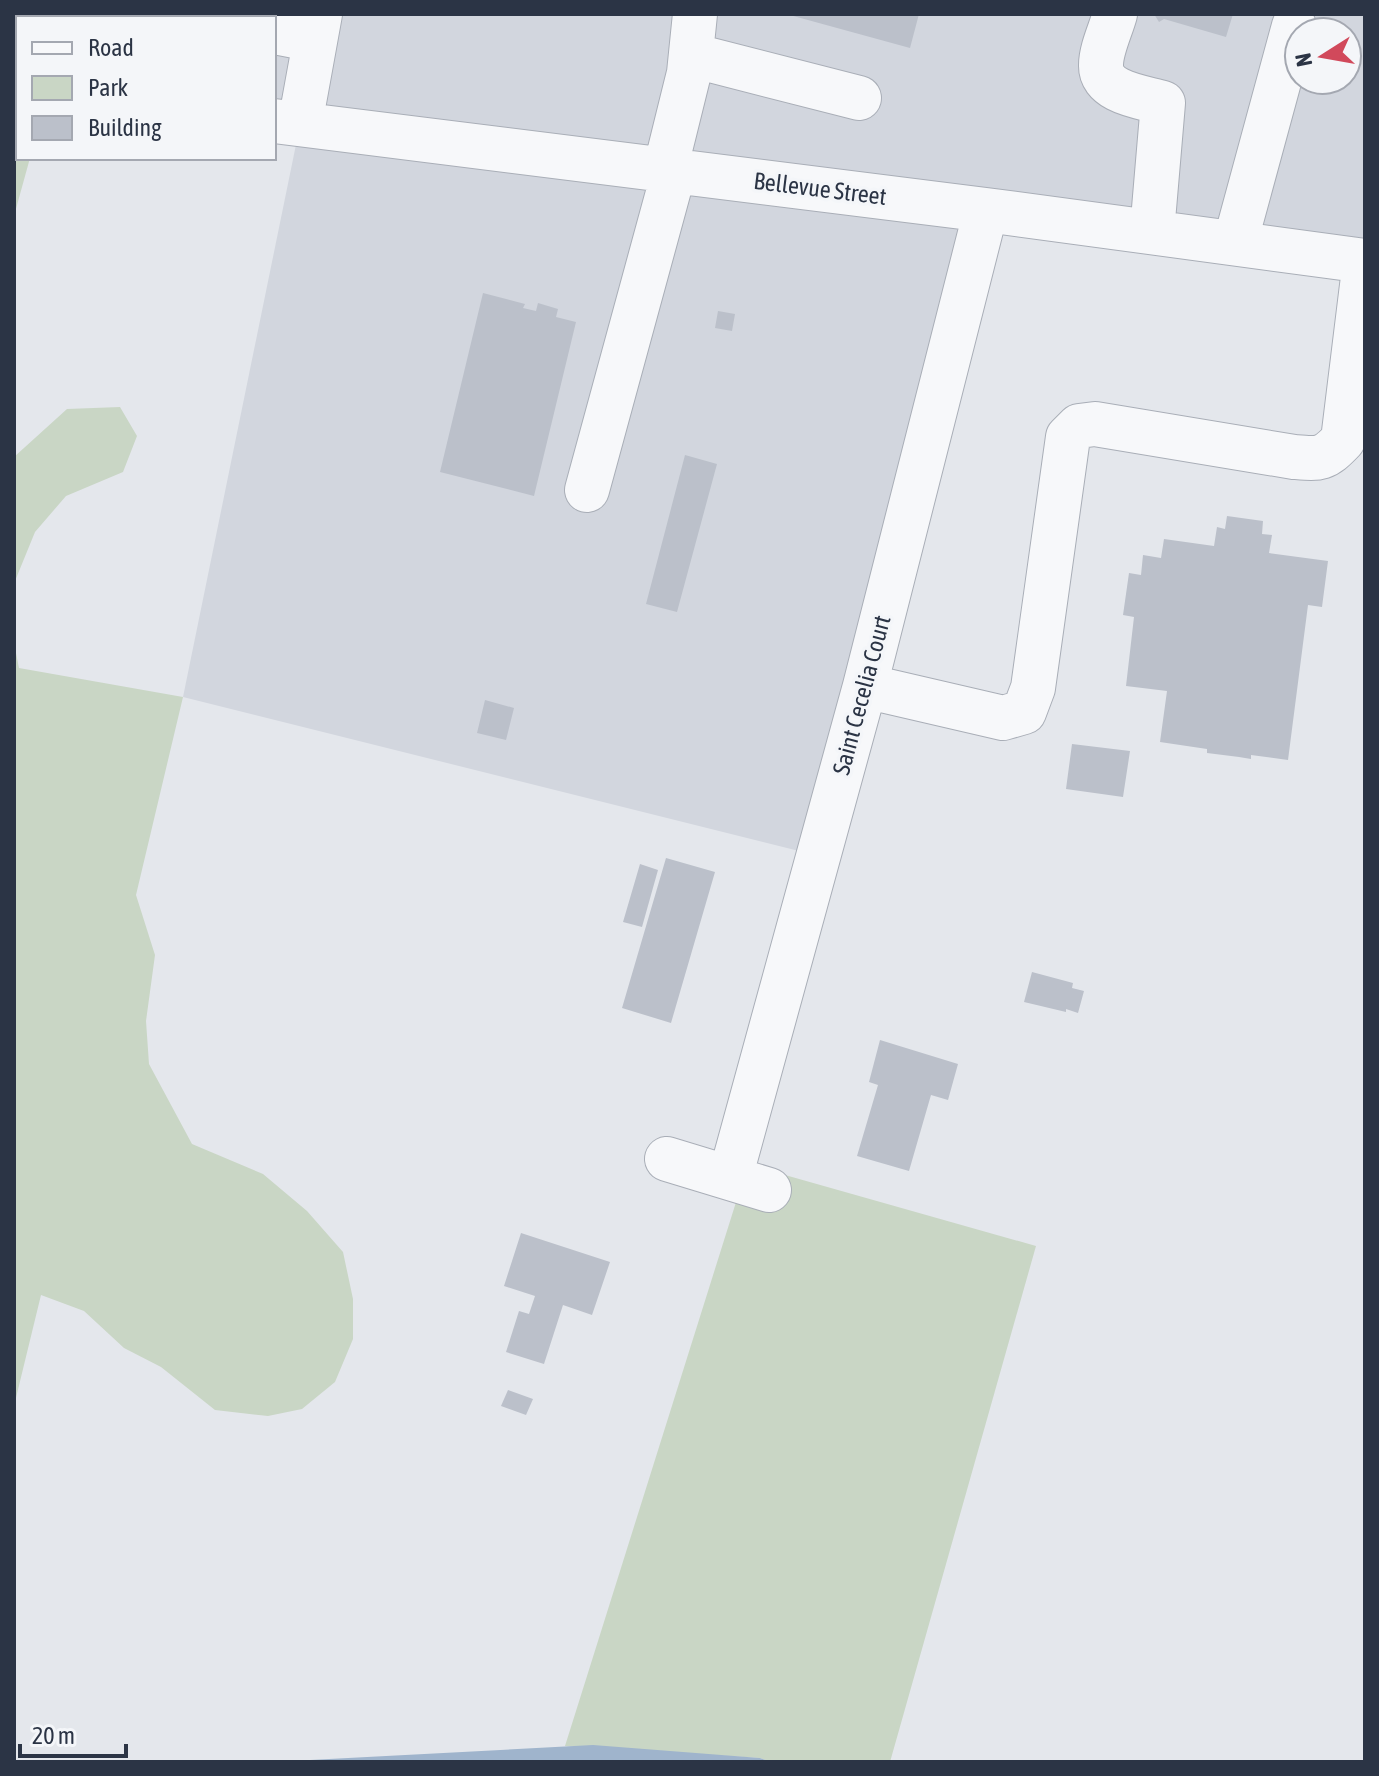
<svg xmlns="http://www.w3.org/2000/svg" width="1379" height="1776" font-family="'Asap Condensed',sans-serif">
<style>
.built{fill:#d2d6de;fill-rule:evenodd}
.green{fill:#c9d6c5}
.water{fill:#9fb4cc}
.building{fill:#bbc0ca}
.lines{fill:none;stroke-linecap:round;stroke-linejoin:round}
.minor-casing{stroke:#a9aeb7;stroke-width:46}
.minor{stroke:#f7f8fa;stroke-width:44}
.labels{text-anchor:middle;stroke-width:7;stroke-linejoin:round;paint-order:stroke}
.street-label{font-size:24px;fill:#2b3445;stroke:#f4f6f9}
</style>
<rect width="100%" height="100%" fill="#e4e7ec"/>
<path class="built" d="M 14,14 L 1365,14 L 1365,261 L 986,210 L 819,856 L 183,697 L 300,125 L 274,121 L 274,18 L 18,18 L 18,92 L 14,92 ZM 1299,32 L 1347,32 L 1347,80 L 1299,80 Z"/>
<path class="green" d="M 14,120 L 18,121 L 18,158 L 30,158 L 14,216 Z
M 120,407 L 137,436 L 123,472 L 66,496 L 35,532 L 15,581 L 14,611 L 14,457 L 67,409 Z
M 14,643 L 19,668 L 183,697 L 136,895 L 155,955 L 146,1021 L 149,1064 L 192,1144 L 263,1174 L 307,1211 L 343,1252 L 353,1299 L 353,1339 L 335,1382 L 302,1409 L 268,1416 L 215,1410 L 161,1367 L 124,1348 L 84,1311 L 41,1295 L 14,1406 Z
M 785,1175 L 1036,1246 L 890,1762 L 771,1762 L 760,1758 L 565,1746 L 737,1199 L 772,1208 Z"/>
<path class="water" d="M 593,1745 L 760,1758 L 771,1762 L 272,1762 Z"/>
<path class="building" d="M 786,14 L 919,14 L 910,48 Z
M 1154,14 L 1233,14 L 1226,37 L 1164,19 L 1159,22 Z
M 483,293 L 525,304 L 523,308 L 536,311 L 538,303 L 558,309 L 556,317 L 576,322 L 534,496 L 440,472 Z
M 718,311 L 735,314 L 732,331 L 715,328 Z
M 685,455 L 717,464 L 677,612 L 646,604 Z
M 1227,516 L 1263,521 L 1262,534 L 1272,535 L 1269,553 L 1328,561 L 1322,607 L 1308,605 L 1288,760 L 1251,755 L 1251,759 L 1239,757 L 1207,753 L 1207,749 L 1160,742 L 1167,691 L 1126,686 L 1134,617 L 1123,615 L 1129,573 L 1141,575 L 1143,555 L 1161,558 L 1164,539 L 1214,546 L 1217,527 L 1225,529 Z
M 485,700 L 514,708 L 506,740 L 477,733 Z
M 1072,744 L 1130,751 L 1123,797 L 1066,789 Z
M 666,858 L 715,872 L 671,1023 L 622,1008 Z
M 640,864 L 658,870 L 642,927 L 623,922 Z
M 1032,972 L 1073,983 L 1072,988 L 1084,991 L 1078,1013 L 1066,1009 L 1066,1012 L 1024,1002 Z
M 880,1040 L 958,1064 L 948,1100 L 931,1095 L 909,1171 L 857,1156 L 878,1085 L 869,1082 Z
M 521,1233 L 610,1262 L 592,1315 L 563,1305 L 544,1364 L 506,1352 L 519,1311 L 529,1314 L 535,1296 L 504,1286 Z
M 508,1390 L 533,1399 L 526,1415 L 501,1406 Z"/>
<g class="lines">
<defs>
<path id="minor" d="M 186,14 L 206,18
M 1115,14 C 1111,29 1101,49 1101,65 C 1100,93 1143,97 1163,103 L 1152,232
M 135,18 L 136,14
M 274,32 L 315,40
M 691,55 L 859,98
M 14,92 L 18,92
M 274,121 L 986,210 L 1365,261
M 300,124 L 320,14
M 665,170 L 689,73 L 695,14
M 1235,243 L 1294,26
M 587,490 L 674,171
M 865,686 L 1003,718 L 1024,712 L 1033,688 L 1068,437 L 1079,426 L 1095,424 L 1294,457 C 1320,459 1324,460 1343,440 L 1365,261
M 667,1159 L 769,1190
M 730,1178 L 865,686 L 986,210"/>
</defs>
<use href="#minor" class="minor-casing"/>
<use href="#minor" class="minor"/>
</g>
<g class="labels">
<g class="street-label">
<text transform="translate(820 189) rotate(7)" y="8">Bellevue Street</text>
<text transform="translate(862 695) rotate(-75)" y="8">Saint Cecelia Court</text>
</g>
</g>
<rect width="1379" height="1776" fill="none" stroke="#2b3445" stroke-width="32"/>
<rect x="16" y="16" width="260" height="144" fill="#f4f6f9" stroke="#a4a8b1" stroke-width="2"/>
<rect x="32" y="42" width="40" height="12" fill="#f7f8fa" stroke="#a4a8b1" stroke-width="2"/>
<text x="88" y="56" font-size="24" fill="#2b3445">Road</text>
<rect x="32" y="76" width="40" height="24" fill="#c9d6c5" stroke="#a4a8b1" stroke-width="2"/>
<text x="88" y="96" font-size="24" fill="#2b3445">Park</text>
<rect x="32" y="116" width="40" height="24" fill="#bbc0ca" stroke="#a4a8b1" stroke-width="2"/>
<text x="88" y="136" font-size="24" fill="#2b3445">Building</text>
<g transform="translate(1323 56) rotate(259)"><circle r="38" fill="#f4f6f9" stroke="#a4a8b1" stroke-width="2"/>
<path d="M0-6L14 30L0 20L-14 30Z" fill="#d1495b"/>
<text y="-12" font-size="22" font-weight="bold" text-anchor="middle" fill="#2b3445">N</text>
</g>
<path d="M20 1744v12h106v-12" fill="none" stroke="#2b3445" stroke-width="4"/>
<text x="32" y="1744" font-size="24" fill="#2b3445" stroke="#f4f6f9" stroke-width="6" paint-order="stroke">20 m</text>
</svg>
